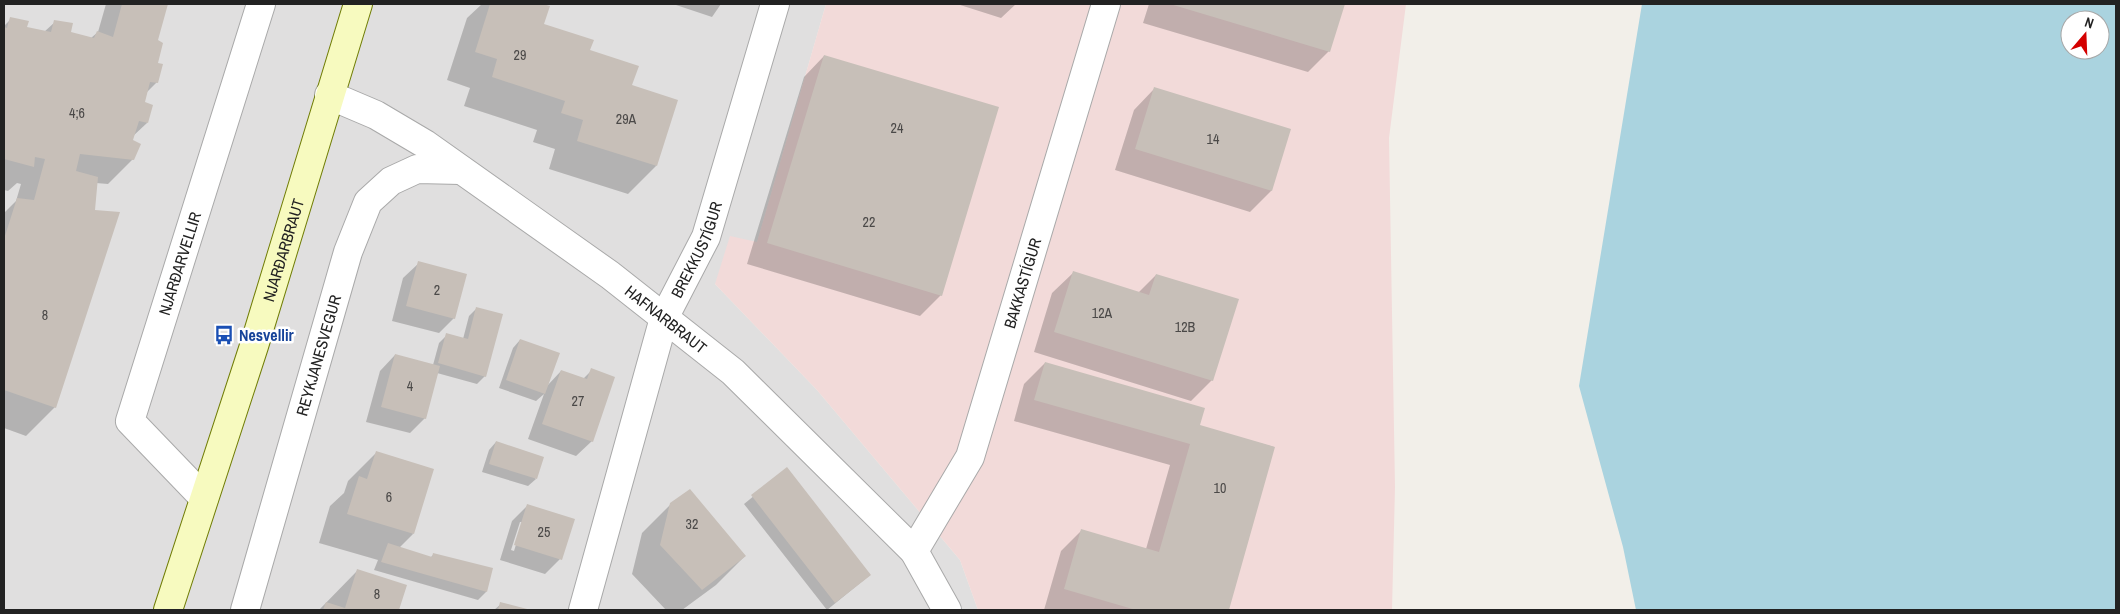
<svg xmlns="http://www.w3.org/2000/svg" width="2120" height="614" font-family="'Archivo Narrow',sans-serif">
<style>
.residential{fill:#e0dfdf}
.commercial{fill:#f2dad9}
.water{fill:#aad3df;fill-rule:evenodd}
.shadow{fill:#0003;fill-rule:evenodd}
.building{fill:#c7bfb8}
.lines{fill:none;stroke-linecap:round;stroke-linejoin:round}
.street-casing{stroke:#a9a9a9;stroke-width:30}
.secondary-casing{stroke:#707d05;stroke-width:30}
.street{stroke:#fff;stroke-width:28}
.secondary{stroke:#f7fabf;stroke-width:28}
.labels{text-anchor:middle;stroke-width:5;stroke-linejoin:round;paint-order:stroke}
.number-label{font-size:14px;fill:#4b4948}
.street-label{font-size:16px;fill:#222;stroke:#fff}
.transit-label{font-size:16px;font-weight:bold;fill:#164399;stroke:#fff;text-anchor:start}
</style>
<rect width="100%" height="100%" fill="#f2efe9"/>
<path class="residential" d="M 4,4 L 826,4 L 757,243 L 715,284 L 817,390 L 960,560 L 978,610 L 4,610 Z"/>
<path class="commercial" d="M 826,4 L 1406,4 L 1389,138 L 1395,487 L 1392,610 L 978,610 L 960,560 L 817,390 L 715,284 L 730,236 L 757,242 Z"/>
<path class="water" d="M 1642,4 L 2116,4 L 2116,610 L 1636,610 L 1623,547 L 1579,386 ZM 2070,20 L 2100,20 L 2100,50 L 2070,50 Z"/>
<path class="shadow" d="M 106,4 L 166,4 L 157,41 L 157,82 L 146,93 L 143,103 L 147,123 L 132,137 L 133,159 L 108,184 L 96,183 L 55,407 L 26,436 L 4,428 L 4,213 L 16,201 L 21,184 L 17,183 L 8,191 L 4,190 L 4,26 L 11,19 L 25,28 L 44,32 L 55,22 L 70,33 L 91,38 L 98,32 Z
M 482,4 L 539,4 L 548,7 L 542,25 L 588,51 L 631,86 L 656,166 L 628,194 L 549,169 L 555,149 L 533,142 L 537,130 L 464,106 L 470,88 L 447,80 L 467,18 Z
M 673,4 L 721,4 L 712,17 Z
M 957,4 L 1016,4 L 1001,18 Z
M 1149,4 L 1343,4 L 1329,51 L 1308,72 L 1143,23 Z
M 824,56 L 941,295 L 920,316 L 747,264 L 804,77 Z
M 1154,89 L 1289,130 L 1271,191 L 1250,212 L 1115,170 L 1134,110 Z
M 419,263 L 454,318 L 439,333 L 392,321 L 403,278 Z
M 1073,273 L 1138,293 L 1156,275 L 1212,380 L 1191,401 L 1034,352 L 1052,293 Z
M 477,308 L 485,376 L 477,384 L 437,373 L 425,418 L 410,433 L 366,422 L 380,371 L 395,355 L 433,365 L 439,343 L 447,335 L 463,339 L 469,316 Z
M 520,340 L 547,386 L 561,371 L 583,379 L 592,370 L 592,441 L 576,456 L 528,439 L 544,394 L 536,401 L 499,388 L 513,348 Z
M 1045,363 L 1198,426 L 1274,447 L 1228,610 L 1044,610 L 1061,551 L 1081,531 L 1146,549 L 1170,465 L 1014,421 L 1024,384 Z
M 496,442 L 536,479 L 528,486 L 482,472 L 489,450 Z
M 376,453 L 413,534 L 399,548 L 430,558 L 433,555 L 491,569 L 486,592 L 478,600 L 374,570 L 378,560 L 319,543 L 330,506 L 344,493 L 348,481 Z
M 787,469 L 870,575 L 827,610 L 744,504 Z
M 671,504 L 745,556 L 716,585 L 682,610 L 666,610 L 632,574 L 642,533 Z
M 528,505 L 560,559 L 545,574 L 500,560 L 512,521 ZM 520,522 L 523,522 L 514,551 L 511,550 Z
M 357,571 L 406,586 L 398,610 L 319,610 Z
M 501,604 L 529,610 L 494,610 Z"/>
<path class="building" d="M 122,4 L 168,4 L 158,40 L 163,43 L 158,63 L 163,64 L 158,83 L 150,82 L 145,102 L 153,105 L 148,123 L 139,121 L 133,140 L 141,144 L 134,160 L 80,154 L 76,171 L 98,177 L 95,210 L 120,212 L 56,408 L 4,390 L 4,239 L 17,198 L 34,200 L 45,159 L 35,157 L 34,167 L 4,159 L 4,27 L 7,28 L 10,17 L 29,21 L 27,27 L 51,32 L 54,20 L 73,23 L 71,32 L 94,38 L 97,31 L 113,37 Z
M 490,4 L 543,4 L 550,6 L 544,24 L 594,40 L 590,50 L 639,66 L 632,85 L 678,100 L 657,166 L 577,141 L 583,120 L 561,113 L 565,101 L 492,77 L 497,59 L 475,52 Z
M 1170,4 L 1345,4 L 1330,52 Z
M 824,55 L 999,107 L 942,296 L 767,243 Z
M 1154,87 L 1291,129 L 1272,191 L 1135,149 Z
M 418,261 L 467,274 L 455,319 L 406,306 Z
M 1073,271 L 1149,295 L 1156,274 L 1239,299 L 1213,381 L 1054,332 Z
M 476,307 L 503,314 L 486,377 L 438,363 L 446,333 L 468,339 Z
M 520,339 L 560,353 L 545,394 L 506,380 Z
M 395,354 L 440,366 L 426,419 L 381,407 Z
M 1045,362 L 1205,408 L 1200,425 L 1275,447 L 1229,610 L 1136,610 L 1064,589 L 1081,529 L 1159,552 L 1190,444 L 1034,400 Z
M 591,368 L 615,377 L 593,442 L 542,424 L 561,370 L 587,379 Z
M 496,441 L 544,457 L 537,479 L 489,464 Z
M 376,451 L 434,469 L 414,534 L 347,514 L 359,476 L 367,479 Z
M 787,467 L 871,575 L 835,603 L 751,495 Z
M 690,489 L 746,556 L 702,590 L 660,545 L 670,503 Z
M 527,504 L 575,519 L 562,560 L 514,545 Z
M 388,543 L 432,557 L 433,553 L 493,568 L 487,592 L 381,562 Z
M 357,569 L 407,585 L 399,610 L 323,610 L 326,602 L 345,608 Z
M 500,602 L 531,610 L 498,610 Z"/>
<g class="lines">
<defs>
<g id="street">
<path id="s1" d="M 329,95 L 376,115 L 425,144 L 610,275 L 733,372 L 914,551 L 947,610"/>
<path id="s2" d="M 204,498 L 130,421 L 261,4"/>
<path id="s3" d="M 914,551 L 970,457 L 1106,4"/>
<path id="s4" d="M 245,610 L 348,252 L 368,202 L 391,181 L 417,169 L 461,170"/>
<path id="s5" d="M 583,610 L 664,318 L 706,237 L 775,4"/>
</g>
<g id="secondary">
<path id="s6" d="M 168,610 L 254,346 L 358,4"/>
</g>
</defs>
<use href="#street" class="street-casing"/>
<use href="#secondary" class="secondary-casing"/>
<use href="#street" class="street"/>
<use href="#secondary" class="secondary"/>
</g>
<defs>
<symbol id="bus-bare" viewBox="-9 -9 18 18"><path d="M-5-6H5V4H4V6H2V4H-2V6H-4V4H-5ZM-3.5-4V0h7V-4ZM-3.5 1.2v1.5H-2V1.2ZM2 1.2v1.5H3.5V1.2Z" fill="#1a4fb4" stroke="#fff" stroke-width="2.5" paint-order="stroke"/></symbol>
</defs>
<g fill-rule="evenodd">
<use href="#bus-bare" x="210" y="321" width="28" height="28"/>
</g>
<g class="labels">
<g class="number-label">
<text x="520" y="60">29</text>
<text x="77" y="118">4;6</text>
<text x="626" y="124">29A</text>
<text x="897" y="133">24</text>
<text x="1213" y="144">14</text>
<text x="869" y="227">22</text>
<text x="437" y="295">2</text>
<text x="1102" y="318">12A</text>
<text x="45" y="320">8</text>
<text x="1185" y="332">12B</text>
<text x="410" y="391">4</text>
<text x="578" y="406">27</text>
<text x="1220" y="493">10</text>
<text x="389" y="502">6</text>
<text x="692" y="529">32</text>
<text x="544" y="537">25</text>
<text x="377" y="599">8</text>
</g>
<g class="street-label">
<text dy="6" stroke="none"><textPath href="#s5" startOffset="379">BREKKUSTÍGUR</textPath></text>
<text dy="6" stroke="none"><textPath href="#s6" startOffset="378">NJARÐARBRAUT</textPath></text>
<text dy="6" stroke="none"><textPath href="#s2" startOffset="272">NJARÐARVELLIR</textPath></text>
<text dy="6" stroke="none"><textPath href="#s3" startOffset="291">BAKKASTÍGUR</textPath></text>
<text dy="6" stroke="none"><textPath href="#s1" startOffset="406">HAFNARBRAUT</textPath></text>
<text dy="6" stroke="none"><textPath href="#s4" startOffset="265">REYKJANESVEGUR</textPath></text>
</g>
<g class="transit-label">
<text x="239" y="341">Nesvellir</text>
</g>
</g>
<rect width="2120" height="614" fill="none" stroke="#222222" stroke-width="10"/>
<g transform="translate(2085 35) rotate(19)"><circle r="24" fill="#ffffff" stroke="#a7a7a7"/>
<path d="M0-4L9 19L0 12L-9 19Z" fill="#d40000"/>
<text y="-8" font-size="14" font-weight="bold" text-anchor="middle" fill="#222222">N</text>
</g>
</svg>
